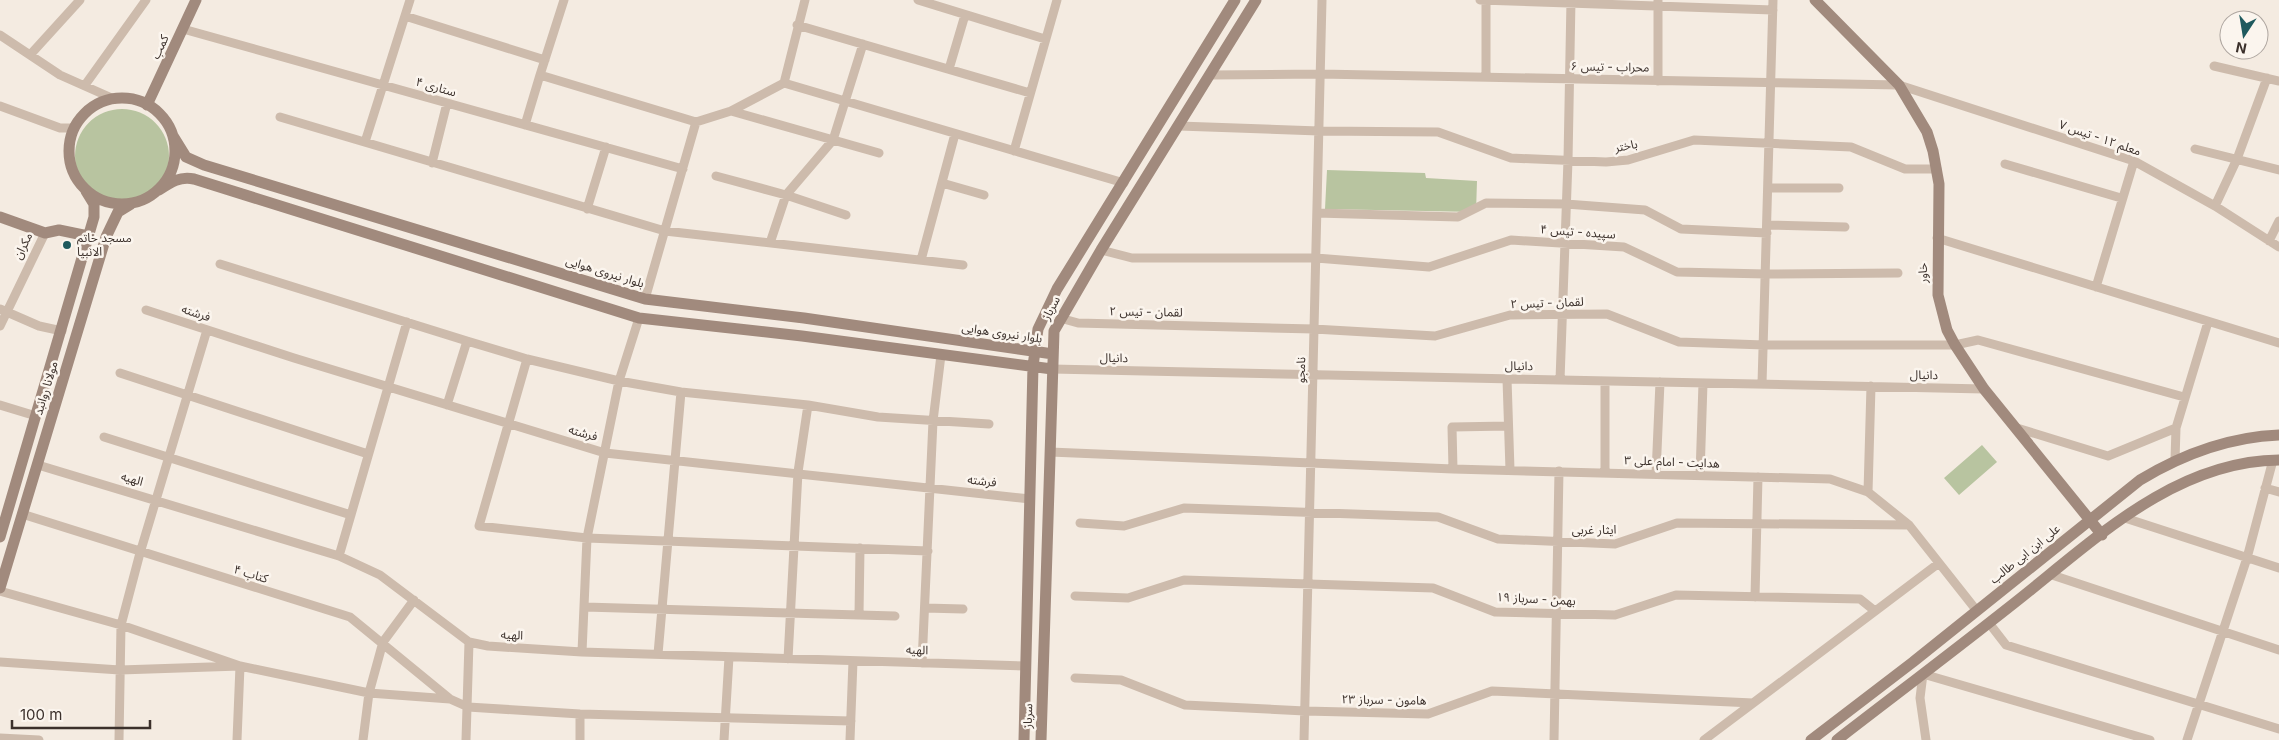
<svg xmlns="http://www.w3.org/2000/svg" width="2279" height="740" font-family="Inter,'Noto Sans Arabic',sans-serif">
<style>
.green{fill:#b8c4a0}
.lines{fill:none;stroke-linecap:round;stroke-linejoin:round}
.street{stroke:#cdbbac;stroke-width:9}
.secondary{stroke:#a18a7d;stroke-width:11}
.poi-dot{fill:#1f5a5e;stroke:#fbf5ee;stroke-width:2}
.labels{text-anchor:middle;stroke-width:5;stroke-linejoin:round;paint-order:stroke}
.street-label{font-size:12px;fill:#3b302b;stroke:#fbf5ee}
.poi-label{font-size:12px;fill:#3b302b;stroke:#fbf5ee;text-anchor:start}
</style>
<rect width="100%" height="100%" fill="#f4ebe1"/>
<path class="green" d="M75 156a47 47 0 1 1 94 0a47 47 0 1 1-94 0Z
M 1327,170 L 1425,173 L 1426,178 L 1477,181 L 1476,212 L 1325,209 Z
M 1982,445 L 1997,462 L 1959,495 L 1944,478 Z"/>
<g class="lines">
<path class="street" d="M 564,0 L 540,75 L 696,122
M 918,0 L 1045,39
M 1480,0 L 1773,10
M 1486,0 L 1486,77
M 1658,1 L 1658,81
M 405,16 L 545,60
M 797,25 L 1030,93
M 183,29 L 683,169
M 0,35 L 60,75 L 114,99
M 30,55 L 80,0
M 2214,66 L 2279,81
M 949,69 L 965,15
M 1211,75 L 1320,74 L 1899,85 L 2134,161 L 2215,206 L 2279,247
M 784,83 L 1124,183
M 85,85 L 146,0
M 0,106 L 60,128 L 74,128
M 731,111 L 879,153
M 280,117 L 665,231 L 963,265
M 525,125 L 540,75
M 1179,126 L 1319,131 L 1438,132 L 1511,158 L 1606,162 L 1628,160 L 1694,140 L 1851,147 L 1905,169 L 1937,169
M 365,142 L 410,0
M 2195,149 L 2279,170
M 1014,151 L 1057,0
M 432,163 L 447,103
M 2005,164 L 2121,198
M 716,176 L 786,195 L 846,215
M 942,183 L 984,195
M 1768,188 L 1839,188
M 2215,206 L 2237,159 L 2267,78
M 587,209 L 606,147
M 1317,213 L 1458,217 L 1486,203 L 1566,204 L 1645,210 L 1681,229 L 1767,233
M 1767,225 L 1845,227
M 1937,238 L 2279,343
M 2269,241 L 2279,221
M 770,243 L 786,195 L 833,140 L 863,44
M 1101,250 L 1132,258 L 1316,258 L 1429,267 L 1511,240 L 1624,247 L 1677,272 L 1766,274 L 1898,273
M 921,260 L 955,134
M 220,264 L 467,341 L 527,359 L 619,381 L 681,392 L 808,405 L 878,417 L 989,424
M 2096,287 L 2134,161
M 645,299 L 696,122 L 731,111 L 784,83 L 805,0
M 0,309 L 39,326 L 62,331
M 146,310 L 294,358 L 605,453 L 1030,499
M 1060,318 L 1078,323 L 1314,329 L 1435,336 L 1510,315 L 1607,314 L 1679,342 L 1764,345 L 1955,345 L 1978,340 L 2184,397
M 0,326 L 45,233
M 527,359 L 479,526 L 587,538 L 928,551
M 1052,369 L 1984,389
M 120,373 L 368,454
M 1507,379 L 1510,470
M 1560,380 L 1568,160 L 1571,0
M 1605,381 L 1605,473
M 1762,384 L 1773,0
M 0,405 L 36,416
M 447,405 L 467,341
M 2017,428 L 2108,456 L 2176,428 L 2208,322
M 104,437 L 351,515
M 1050,452 L 1453,469 L 1830,479 L 1868,492 L 1909,525 L 1977,611
M 2175,460 L 2176,428
M 38,465 L 339,556 L 380,575 L 469,642 L 488,646 L 582,652 L 1026,666
M 1453,469 L 1452,427 L 1508,426
M 1656,474 L 1660,382
M 1700,475 L 1703,383
M 2265,488 L 2279,492
M 1868,492 L 1871,386
M 22,514 L 350,617 L 450,699 L 468,707 L 580,714 L 851,721
M 2125,518 L 2279,568
M 1080,523 L 1124,526 L 1184,508 L 1438,517 L 1498,539 L 1615,544 L 1677,523 L 1909,525
M 339,556 L 407,322
M 2052,575 L 2279,650
M 0,591 L 121,625 L 240,666 L 237,740
M 1075,596 L 1128,598 L 1184,580 L 1433,588 L 1495,612 L 1615,615 L 1676,595 L 1860,599 L 1875,611
M 1755,597 L 1758,477
M 585,607 L 895,616
M 925,608 L 963,609
M 859,615 L 860,548
M 1989,623 L 2006,645 L 2279,729
M 582,652 L 587,538 L 619,381 L 639,318
M 658,654 L 681,392
M 788,659 L 798,472 L 808,405
M 0,662 L 120,670 L 240,666 L 369,693 L 450,699
M 922,663 L 933,421 L 941,355
M 1075,678 L 1121,680 L 1185,705 L 1305,711 L 1428,714 L 1492,691 L 1753,703
M 580,714 L 580,740
M 0,738 L 39,740
M 119,740 L 121,625 L 140,553 L 207,330
M 363,740 L 369,693 L 383,642 L 414,600
M 466,740 L 469,642
M 724,740 L 729,657
M 850,740 L 853,661
M 1304,740 L 1322,0
M 1554,740 L 1559,471
M 1704,740 L 1939,563
M 1926,740 L 1920,698 L 1923,674 L 2150,740
M 2187,740 L 2247,558 L 2273,460"/>
<path class="secondary" d="M 1815,0 L 1899,85 L 1927,132 L 1933,151 L 1939,184 L 1938,295 L 1947,330 L 1955,345 L 1984,389 L 2102,535
M69 151a53 53 0 1 1 106 0a53 53 0 1 1-106 0Z
M 147,105 L 196,0
M 173,136 L 186,157 L 204,165 L 645,299 L 804,318 L 1053,354
M 159,190 C 171,182 180,176 194,179 L 639,318 L 802,336 L 1052,369
M 0,217 L 45,233 L 59,230 L 88,236
M 0,537 L 94,217 L 94,204 L 86,191
M 0,588 L 106,237 L 118,212 L 131,204
M 1024,740 L 1033,366 L 1038,329 L 1057,289 L 1235,0
M 1041,740 L 1054,331 L 1101,250 L 1256,0
M 1811,740 L 1913,662 L 2140,480 C 2183,454 2228,437 2279,435
M 1837,740 C 1894,696 1951,653 2008,608 C 2088,546 2171,461 2279,460"/>
</g>
<circle class="poi-dot" cx="67" cy="245" r="5"/>
<g class="labels">
<g class="street-label">
<text transform="translate(160 47) rotate(-65)" y="4">کمب</text>
<text transform="translate(1610 67) rotate(1)" y="4">محراب - تیس ۶</text>
<text transform="translate(436 87) rotate(16)" y="4">ستاری ۴</text>
<text transform="translate(2100 138) rotate(19)" y="4">معلم ۱۲ - تیس ۷</text>
<text transform="translate(1626 146) rotate(-11)" y="4">باختر</text>
<text transform="translate(1578 232) rotate(4)" y="4">سپیده - تیس ۴</text>
<text transform="translate(23 246) rotate(-64)" y="4">مکران</text>
<text transform="translate(605 272) rotate(17)" y="4">بلوار نیروی هوایی</text>
<text transform="translate(1923 273) rotate(-92)" y="4">خاور</text>
<text transform="translate(1547 303) rotate(-2)" y="4">لقمان - تیس ۲</text>
<text transform="translate(1051 308) rotate(-62)" y="4">سرباز</text>
<text transform="translate(1146 312) rotate(1)" y="4">لقمان - تیس ۲</text>
<text transform="translate(196 313) rotate(18)" y="4">فرشته</text>
<text transform="translate(1002 333) rotate(8)" y="4">بلوار نیروی هوایی</text>
<text transform="translate(1114 358) rotate(1)" y="4">دانیال</text>
<text transform="translate(1519 366) rotate(1)" y="4">دانیال</text>
<text transform="translate(1301 370) rotate(-89)" y="4">نامجو</text>
<text transform="translate(1924 375) rotate(1)" y="4">دانیال</text>
<text transform="translate(46 388) rotate(-73)" y="4">مولانا روانبد</text>
<text transform="translate(583 433) rotate(16)" y="4">فرشته</text>
<text transform="translate(1672 462) rotate(2)" y="4">هدایت - امام علی ۳</text>
<text transform="translate(132 479) rotate(16)" y="4">الهیه</text>
<text transform="translate(982 481) rotate(7)" y="4">فرشته</text>
<text x="1594" y="534">ایثار غربی</text>
<text transform="translate(2025 554) rotate(-39)" y="4">علی ابن ابی طالب</text>
<text transform="translate(251 574) rotate(17)" y="4">کتاب ۴</text>
<text transform="translate(1536 599) rotate(3)" y="4">بهمن - سرباز ۱۹</text>
<text transform="translate(512 635) rotate(3)" y="4">الهیه</text>
<text transform="translate(917 650) rotate(2)" y="4">الهیه</text>
<text transform="translate(1384 700) rotate(1)" y="4">هامون - سرباز ۲۳</text>
<text transform="translate(1028 716) rotate(-88)" y="4">سرباز</text>
</g>
<g class="poi-label">
<text x="77" y="242">مسجد خاتم<tspan x="77" dy="14">الانبیا</tspan></text>
</g>
</g>
<g transform="translate(2244 35) rotate(192)"><circle r="24" fill="#fbf5ee" stroke="#aea6a0"/>
<path d="M0-4L9 19L0 12L-9 19Z" fill="#1f5a5e"/>
<text y="-8" font-size="14" font-weight="bold" text-anchor="middle" fill="#3b302b">N</text>
</g>
<path d="M12 720v8h138v-8" fill="none" stroke="#3b302b" stroke-width="2.5"/>
<text x="20" y="720" font-size="15" fill="#3b302b" stroke="#fbf5ee" stroke-width="4" paint-order="stroke">100 m</text>
</svg>
